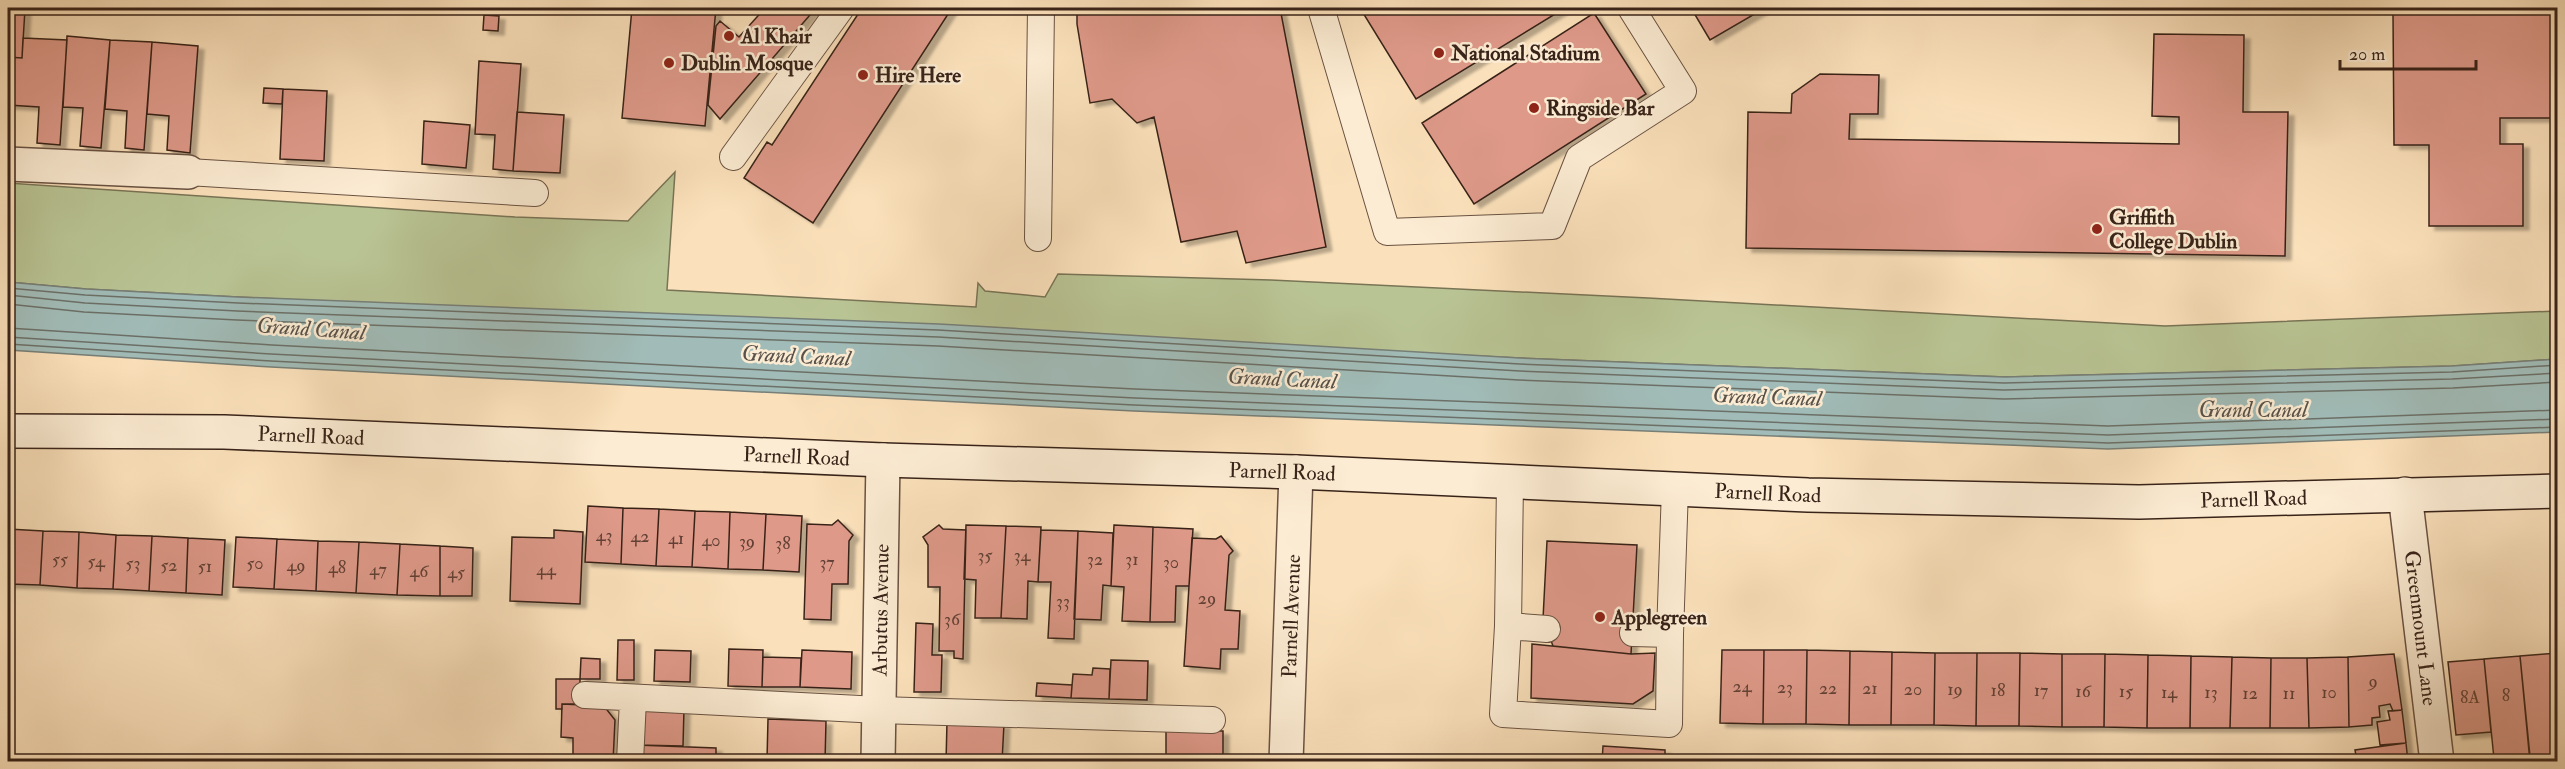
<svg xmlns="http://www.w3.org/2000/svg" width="2565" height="769" font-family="'IM FELL Double Pica',serif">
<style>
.green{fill:#b9c494;stroke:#787456;stroke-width:1.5}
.water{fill:#a1bcb8;stroke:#777f78;stroke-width:1.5}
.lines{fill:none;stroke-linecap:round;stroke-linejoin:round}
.shore{stroke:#6c7068;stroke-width:1.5}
.building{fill:#de9989;stroke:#382319;stroke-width:1.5;filter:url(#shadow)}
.service-casing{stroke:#695242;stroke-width:28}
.minor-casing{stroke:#695242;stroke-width:36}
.secondary-casing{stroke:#382319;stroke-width:36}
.service{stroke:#fcecd3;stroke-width:26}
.minor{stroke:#fcecd3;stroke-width:33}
.secondary{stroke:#fcecd3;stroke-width:33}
.poi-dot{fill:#8f2418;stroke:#fcecd3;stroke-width:2}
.labels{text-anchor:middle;stroke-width:5;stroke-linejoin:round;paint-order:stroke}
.number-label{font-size:18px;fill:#624035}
.poi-label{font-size:21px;font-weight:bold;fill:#382319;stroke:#fcecd3;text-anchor:start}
.street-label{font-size:21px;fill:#382319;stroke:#fcecd3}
.water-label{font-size:22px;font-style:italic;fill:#585149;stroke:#fcecd3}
</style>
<defs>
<filter id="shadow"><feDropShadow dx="6" dy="4" stdDeviation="1.5" flood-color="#0004"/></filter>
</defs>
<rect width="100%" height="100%" fill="#fbe1bb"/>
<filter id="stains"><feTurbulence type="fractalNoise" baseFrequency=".00333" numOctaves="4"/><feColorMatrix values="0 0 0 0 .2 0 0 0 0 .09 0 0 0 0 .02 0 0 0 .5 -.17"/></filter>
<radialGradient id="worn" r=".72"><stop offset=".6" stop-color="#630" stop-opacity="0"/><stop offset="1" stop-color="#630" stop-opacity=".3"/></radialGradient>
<path class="green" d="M 675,172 L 667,290 L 976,307 L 978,283 L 985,291 L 1045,297 L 1058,274 L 1271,280 L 1648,298 L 2165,326 L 2557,311 L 2557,359 L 2452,366 L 2005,377 L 1520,358 L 238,297 L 86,289 L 8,282 L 8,183 L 515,217 L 628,221 Z"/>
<path class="water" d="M 8,282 L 86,289 L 238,297 L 939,324 L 1520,358 L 2005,377 L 2452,366 L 2557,359 L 2557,432 L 2108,449 L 1134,411 L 271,367 L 8,350 Z"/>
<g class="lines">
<path class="shore" d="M 8,288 L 85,295 L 238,303 L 938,330 L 1520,364 L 2004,383 L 2452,372 L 2558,365
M 8,295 L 85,303 L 237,311 L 938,337 L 1520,371 L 2004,390 L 2452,379 L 2558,373
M 8,304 L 84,312 L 237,320 L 938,346 L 1519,380 L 2004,399 L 2453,388 L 2558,382
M 8,328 L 272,345 L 1135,389 L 2108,426 L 2558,410
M 8,337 L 271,354 L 1135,398 L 2108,435 L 2558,419
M 8,344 L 271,361 L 1134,405 L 2108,443 L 2558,427"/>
</g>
<path class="building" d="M 8,8 L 25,9 L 22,58 L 8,57 Z
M 632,8 L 716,8 L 705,126 L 622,118 Z
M 765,8 L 816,8 L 720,119 L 708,105 L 716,26 L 720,21 L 739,37 Z
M 862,8 L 952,8 L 813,223 L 744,178 L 767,142 L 772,145 Z
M 1077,8 L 1280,8 L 1326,247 L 1246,263 L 1237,231 L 1181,242 L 1154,117 L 1137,123 L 1112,99 L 1090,103 L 1077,24 Z
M 1360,8 L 1565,8 L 1416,99 Z
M 1691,8 L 1765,8 L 1710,40 Z
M 1594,13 L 1646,94 L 1474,204 L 1422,123 Z
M 2393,14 L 2558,14 L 2558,118 L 2500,118 L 2500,144 L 2523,144 L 2523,226 L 2429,226 L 2429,145 L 2394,145 Z
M 484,15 L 499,16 L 498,31 L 483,30 Z
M 2154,34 L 2244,35 L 2243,112 L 2288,112 L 2285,256 L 1746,248 L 1748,112 L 1791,113 L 1792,94 L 1820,74 L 1879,75 L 1878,114 L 1850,114 L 1849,139 L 2179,144 L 2179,117 L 2152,116 Z
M 67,36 L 110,40 L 101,148 L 80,146 L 83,108 L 63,107 Z
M 23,38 L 67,40 L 60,145 L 37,143 L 39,107 L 8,105 L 9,57 L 22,58 Z
M 110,40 L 152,42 L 144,150 L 125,148 L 127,111 L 105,109 Z
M 152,42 L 198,46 L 190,153 L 167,150 L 169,116 L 147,114 Z
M 479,61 L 521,64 L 513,171 L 493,169 L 495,135 L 475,134 Z
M 264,88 L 283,89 L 282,104 L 263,103 Z
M 283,89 L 327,91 L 324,161 L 280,159 Z
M 517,112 L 564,115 L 560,173 L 513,171 Z
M 424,121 L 470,125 L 466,168 L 422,164 Z
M 588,506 L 623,508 L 621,564 L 585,562 Z
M 623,508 L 659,509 L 656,566 L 621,564 Z
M 659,509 L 695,511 L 692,567 L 656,566 Z
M 695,511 L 730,512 L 728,569 L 692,567 Z
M 730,512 L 766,514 L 763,570 L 728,569 Z
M 766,514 L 802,516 L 799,572 L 763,570 Z
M 838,520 L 853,535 L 849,541 L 848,584 L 832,584 L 831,620 L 804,619 L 807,524 L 832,525 Z
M 939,525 L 943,529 L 966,530 L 963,659 L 954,658 L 954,651 L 939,651 L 940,587 L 928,587 L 928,545 L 923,537 Z
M 966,525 L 1006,526 L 1001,618 L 975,618 L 976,580 L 964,579 Z
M 1114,525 L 1153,527 L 1150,622 L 1122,621 L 1124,587 L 1111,586 Z
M 1006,526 L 1041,527 L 1038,582 L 1028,581 L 1027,619 L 1001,618 Z
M 1153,527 L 1193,529 L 1189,586 L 1176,586 L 1175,622 L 1150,622 Z
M 8,529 L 43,531 L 40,585 L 8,584 Z
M 554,530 L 583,532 L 580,604 L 510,601 L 512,537 L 554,538 Z
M 1041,530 L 1078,531 L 1074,639 L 1048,638 L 1051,582 L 1038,582 Z
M 43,531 L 79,532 L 77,588 L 40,585 Z
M 1078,531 L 1113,533 L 1111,586 L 1103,585 L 1101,620 L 1074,619 Z
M 79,532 L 116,535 L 113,589 L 77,588 Z
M 116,535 L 152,536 L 149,591 L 113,589 Z
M 152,536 L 188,538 L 186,593 L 149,591 Z
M 1221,536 L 1233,551 L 1229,555 L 1225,610 L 1240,611 L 1238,649 L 1221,649 L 1220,669 L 1184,666 L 1192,538 L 1216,539 Z
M 236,537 L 277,539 L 274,589 L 233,587 Z
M 188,538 L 225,540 L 222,595 L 186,593 Z
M 277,539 L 318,541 L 316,591 L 274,589 Z
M 318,541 L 359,542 L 356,593 L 316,591 Z
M 1547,541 L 1637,545 L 1631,654 L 1553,646 L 1543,619 Z
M 359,542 L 400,544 L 397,595 L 356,593 Z
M 400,544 L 440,546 L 440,596 L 397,595 Z
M 440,546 L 473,548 L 472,596 L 440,596 Z
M 916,623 L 933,624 L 932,655 L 942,655 L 941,692 L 914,692 Z
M 618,640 L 634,640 L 634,680 L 617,680 Z
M 1532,644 L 1631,654 L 1655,653 L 1653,691 L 1633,704 L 1531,698 Z
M 729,649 L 763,650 L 762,687 L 728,686 Z
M 655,650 L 691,651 L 690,682 L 654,681 Z
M 802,650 L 852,652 L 851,689 L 800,687 Z
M 1722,650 L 1764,650 L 1763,724 L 1720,723 Z
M 1764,650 L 1807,650 L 1806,724 L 1763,724 Z
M 1807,650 L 1850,651 L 1849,725 L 1806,724 Z
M 1850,651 L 1892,652 L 1891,725 L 1849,725 Z
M 1892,652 L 1935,653 L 1934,725 L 1891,725 Z
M 1935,653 L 1977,653 L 1976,726 L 1934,725 Z
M 1977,653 L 2020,653 L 2019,726 L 1976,726 Z
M 2020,653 L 2062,654 L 2062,727 L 2019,726 Z
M 2558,653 L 2558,688 L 2554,689 L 2558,762 L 2530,762 L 2520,656 Z
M 2062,654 L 2105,654 L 2104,727 L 2062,727 Z
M 2105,654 L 2148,655 L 2147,728 L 2104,727 Z
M 2394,654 L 2402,710 L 2393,711 L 2390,704 L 2379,706 L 2380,717 L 2372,718 L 2372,725 L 2349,727 L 2348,657 Z
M 2148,655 L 2191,656 L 2190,728 L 2147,728 Z
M 2191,656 L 2232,657 L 2230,728 L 2190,728 Z
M 2520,656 L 2530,756 L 2494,759 L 2484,659 Z
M 763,657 L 801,658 L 800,687 L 762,687 Z
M 2232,657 L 2271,658 L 2270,728 L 2230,728 Z
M 2348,657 L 2349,727 L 2309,728 L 2307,658 Z
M 581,658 L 600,659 L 600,679 L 580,679 Z
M 2271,658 L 2307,658 L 2309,728 L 2270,728 Z
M 2484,659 L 2491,732 L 2456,735 L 2448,662 Z
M 1111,660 L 1148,661 L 1147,700 L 1109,699 Z
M 1093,668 L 1110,669 L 1109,699 L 1071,698 L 1073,674 L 1092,675 Z
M 556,679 L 580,679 L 580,704 L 562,704 L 562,709 L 556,709 Z
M 1037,683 L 1072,685 L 1071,698 L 1036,696 Z
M 562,704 L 604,706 L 615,720 L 613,762 L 573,762 L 573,738 L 561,737 Z
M 648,708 L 684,709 L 683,746 L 636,745 L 637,725 Z
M 2402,710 L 2406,743 L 2380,745 L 2377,722 L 2390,720 L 2388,711 Z
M 768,719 L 826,721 L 825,762 L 767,760 Z
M 947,722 L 1004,724 L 1002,762 L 946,762 Z
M 1166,730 L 1223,731 L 1223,762 L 1166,762 Z
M 2406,743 L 2408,762 L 2357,762 L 2355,750 Z
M 636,745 L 716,748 L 716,762 L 636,762 Z
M 1603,746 L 1665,750 L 1665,762 L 1602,762 Z"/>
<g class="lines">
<defs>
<path id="service" d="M 1321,8 L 1387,232 L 1552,226 L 1579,158 L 1683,91 L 1631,8
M 733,157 L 841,8
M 188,172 L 535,193
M 1038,238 L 1041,8
M 1510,482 L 1508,626 L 1547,629
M 1508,626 L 1503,714 L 1669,724 L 1670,634
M 1633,633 L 1670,634 L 1675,488
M 585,695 L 879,710 L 1212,720
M 630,762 L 633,699"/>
<g id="minor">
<path d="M 8,164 L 188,172"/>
<path id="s1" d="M 2405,494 L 2437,762"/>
<path id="s2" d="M 878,762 L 883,460"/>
<path id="s3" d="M 1286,762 L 1296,472"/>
</g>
<g id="secondary">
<path id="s4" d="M 8,431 L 224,432 L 883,460 L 1296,472 L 1808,495 L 2139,502 L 2558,491"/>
</g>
</defs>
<use href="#service" class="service-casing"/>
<use href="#minor" class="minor-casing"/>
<use href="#secondary" class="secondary-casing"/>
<use href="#service" class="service"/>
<use href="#minor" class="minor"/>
<use href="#secondary" class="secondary"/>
</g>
<g class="poi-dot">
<circle cx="729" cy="36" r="6"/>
<circle cx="1439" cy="53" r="6"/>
<circle cx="669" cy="63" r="6"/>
<circle cx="863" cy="75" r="6"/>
<circle cx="1534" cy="108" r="6"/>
<circle cx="2097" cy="229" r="6"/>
<circle cx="1600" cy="617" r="6"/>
</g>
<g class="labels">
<g class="number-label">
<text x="604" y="541">43</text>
<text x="640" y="542">42</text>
<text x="676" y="544">41</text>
<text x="711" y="546">40</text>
<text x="747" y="547">39</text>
<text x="783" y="549">38</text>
<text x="985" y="561">35</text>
<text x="1022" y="561">34</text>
<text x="60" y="565">55</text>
<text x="1095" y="565">32</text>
<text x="1132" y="565">31</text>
<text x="96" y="567">54</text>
<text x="827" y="568">37</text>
<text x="1171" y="568">30</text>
<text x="133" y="569">53</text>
<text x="255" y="569">50</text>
<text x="169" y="571">52</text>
<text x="296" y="571">49</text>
<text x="205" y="572">51</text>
<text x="337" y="573">48</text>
<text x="378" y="575">47</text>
<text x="546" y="575">44</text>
<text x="419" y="577">46</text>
<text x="456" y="578">45</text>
<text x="1207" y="604">29</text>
<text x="1063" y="607">33</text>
<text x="952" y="625">36</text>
<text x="2373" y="687">9</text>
<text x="1742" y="692">24</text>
<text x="1785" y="693">23</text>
<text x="1828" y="694">22</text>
<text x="1870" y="694">21</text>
<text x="1913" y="695">20</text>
<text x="1955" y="695">19</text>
<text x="1998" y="696">18</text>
<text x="2041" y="696">17</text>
<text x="2083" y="697">16</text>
<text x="2126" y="697">15</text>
<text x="2169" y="698">14</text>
<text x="2211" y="698">13</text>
<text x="2329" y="698">10</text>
<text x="2250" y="699">12</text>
<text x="2289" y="699">11</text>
<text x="2506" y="701">8</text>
<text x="2470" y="703">8A</text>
</g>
<g class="poi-label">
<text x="741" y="43">Al Khair</text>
<text x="1451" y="60">National Stadium</text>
<text x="681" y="70">Dublin Mosque</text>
<text x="875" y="82">Hire Here</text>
<text x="1546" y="115">Ringside Bar</text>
<text x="2109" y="224">Griffith<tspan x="2109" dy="24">College Dublin</tspan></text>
<text x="1612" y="624">Applegreen</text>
</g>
<g class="street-label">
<text dy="7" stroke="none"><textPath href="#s4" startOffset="303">Parnell Road</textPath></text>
<text dy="7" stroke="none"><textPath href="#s4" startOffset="789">Parnell Road</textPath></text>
<text dy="7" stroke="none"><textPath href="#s4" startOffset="1275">Parnell Road</textPath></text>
<text dy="7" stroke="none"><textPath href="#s4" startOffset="1761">Parnell Road</textPath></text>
<text dy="7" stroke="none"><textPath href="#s4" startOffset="2247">Parnell Road</textPath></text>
<text dy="7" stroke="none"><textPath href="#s2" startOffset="152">Arbutus Avenue</textPath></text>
<text dy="7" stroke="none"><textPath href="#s3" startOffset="146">Parnell Avenue</textPath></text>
<text dy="7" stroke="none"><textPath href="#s1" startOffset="135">Greenmount Lane</textPath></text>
</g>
<g class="water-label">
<text transform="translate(311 328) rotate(4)" y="8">Grand Canal</text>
<text transform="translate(796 355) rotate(3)" y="8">Grand Canal</text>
<text transform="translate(1282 378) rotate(3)" y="8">Grand Canal</text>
<text transform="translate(1767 396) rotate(2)" y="8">Grand Canal</text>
<text x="2253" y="417">Grand Canal</text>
</g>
</g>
<rect width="2565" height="769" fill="none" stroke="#fbe1bb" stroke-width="30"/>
<rect x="9" y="9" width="2547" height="751" fill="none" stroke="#382319" stroke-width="3"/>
<rect x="15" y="15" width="2535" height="739" fill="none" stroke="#382319" stroke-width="1.5"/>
<path d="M2340 60v9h136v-9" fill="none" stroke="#382319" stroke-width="3"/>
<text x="2349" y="60" font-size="18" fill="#382319" stroke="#fcecd3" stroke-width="4.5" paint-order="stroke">20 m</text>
<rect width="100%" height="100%" filter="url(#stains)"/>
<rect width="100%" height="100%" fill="url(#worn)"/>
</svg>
